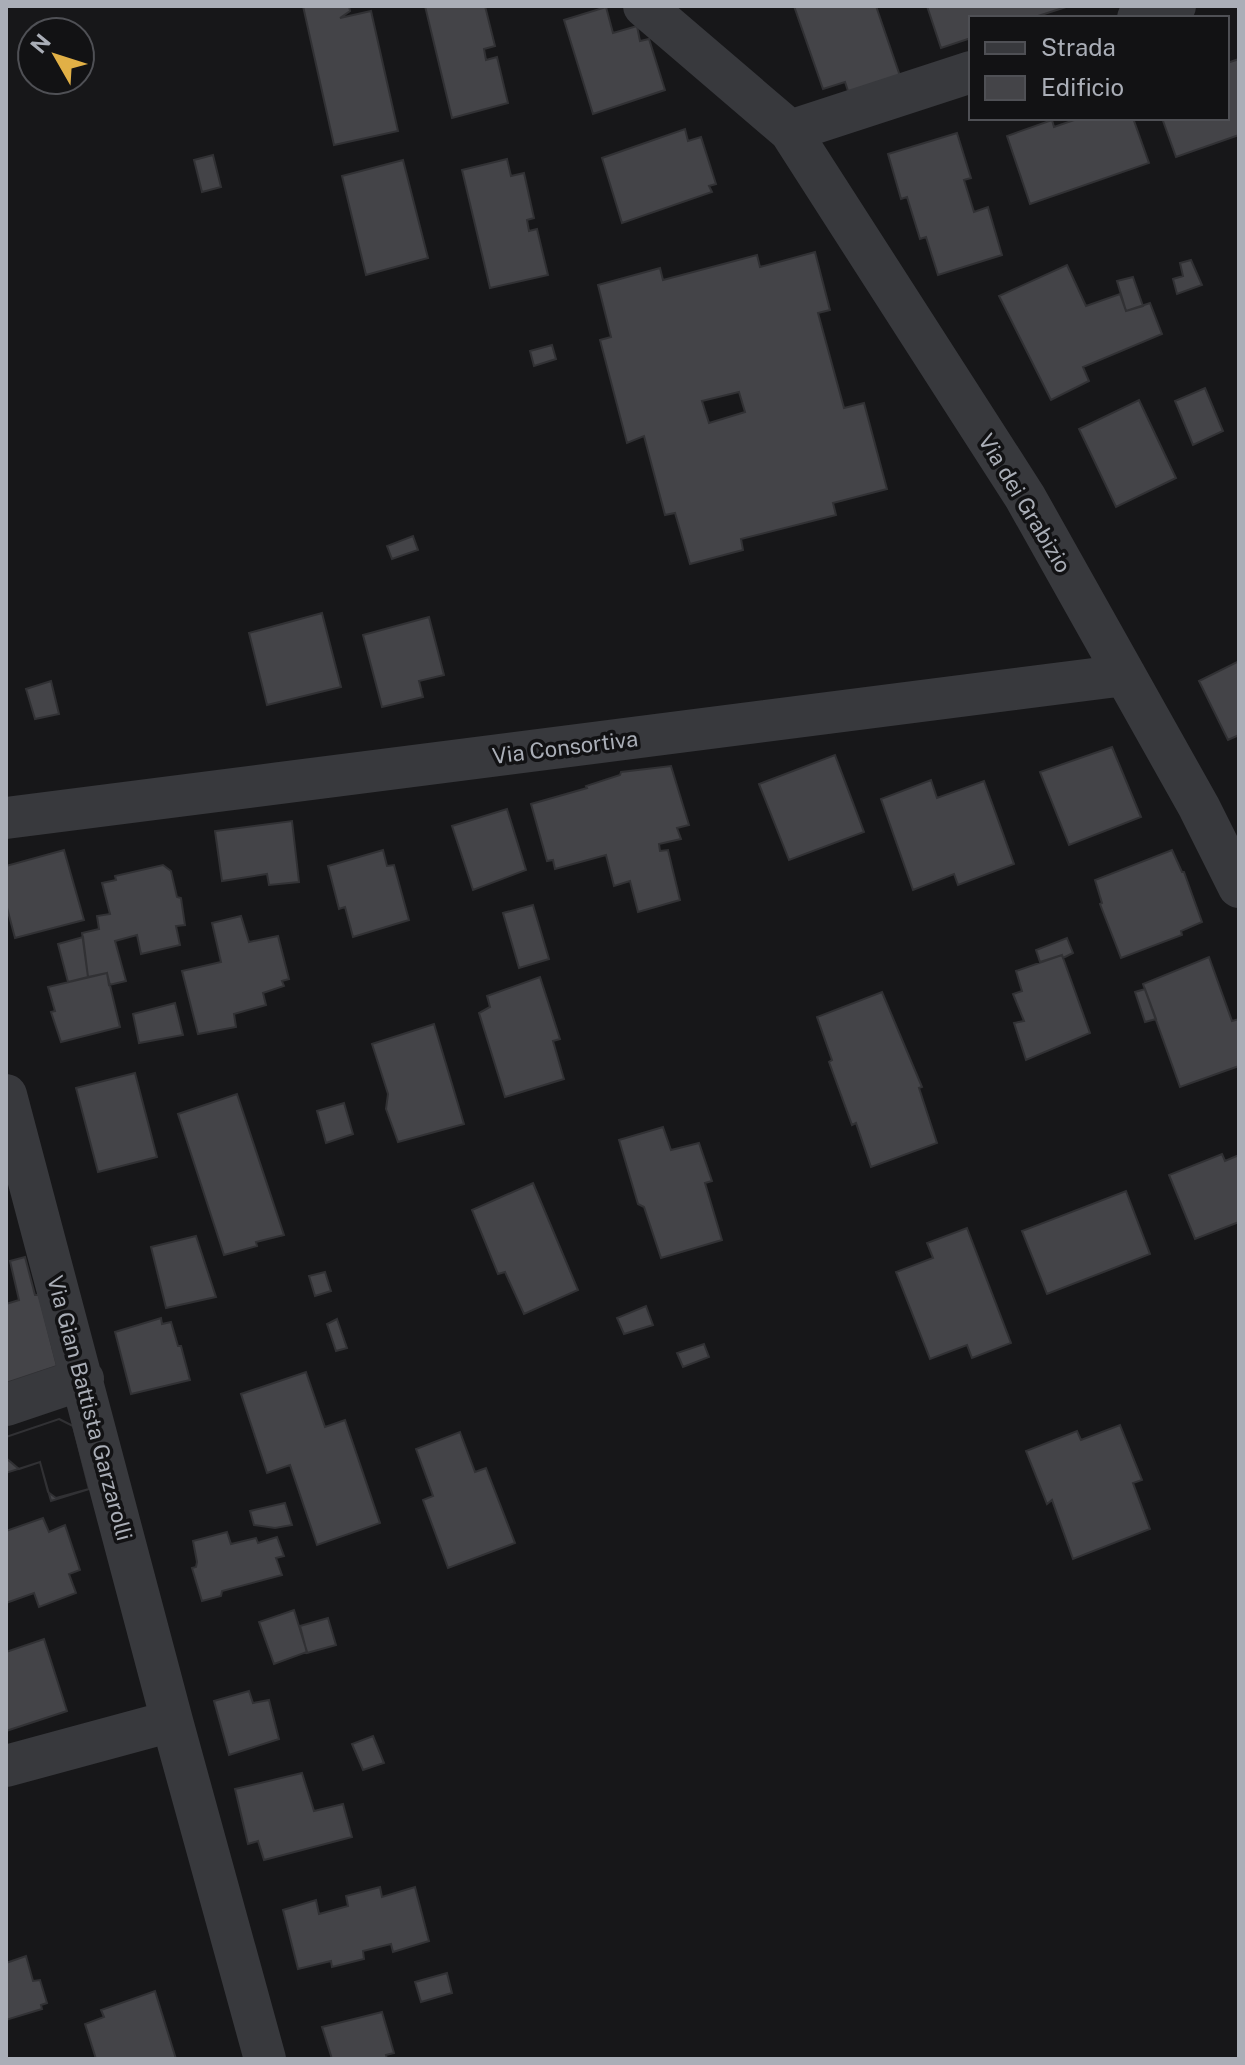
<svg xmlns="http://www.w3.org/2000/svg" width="1245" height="2065" font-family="'Public Sans',sans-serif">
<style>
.building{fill:#444448;stroke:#313134;stroke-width:2;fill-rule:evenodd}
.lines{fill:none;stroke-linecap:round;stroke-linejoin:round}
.minor{stroke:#38393d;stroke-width:42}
.labels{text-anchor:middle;stroke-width:7;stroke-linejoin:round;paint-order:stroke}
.street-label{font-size:22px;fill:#aaaeb7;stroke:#121214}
</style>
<rect width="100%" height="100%" fill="#171719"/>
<path class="building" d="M 303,6 L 349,6 L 350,11 L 340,18 L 371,11 L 398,131 L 334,145 Z
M 425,6 L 485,6 L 495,46 L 484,49 L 486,60 L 497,57 L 508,103 L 452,118 Z
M 794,6 L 876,6 L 901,79 L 850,97 L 845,82 L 823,89 Z
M 927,6 L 1069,6 L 1032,18 L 971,18 L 971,38 L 941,48 Z
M 606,7 L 613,33 L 637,26 L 640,41 L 649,39 L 665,90 L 593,114 L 564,20 Z
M 1239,59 L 1239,135 L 1176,157 L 1162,118 L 1227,118 L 1227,63 Z
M 1080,118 L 1133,118 L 1149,163 L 1030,204 L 1007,136 L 1052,120 L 1054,127 Z
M 685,129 L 688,141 L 701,137 L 716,184 L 709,186 L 712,192 L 622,223 L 602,158 Z
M 957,133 L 971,178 L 964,180 L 974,212 L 988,207 L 1002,255 L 938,275 L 926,237 L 920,239 L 907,197 L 901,199 L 888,154 Z
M 213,155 L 221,187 L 202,192 L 194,160 Z
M 507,159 L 511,176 L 524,173 L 534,218 L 527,220 L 529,231 L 537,229 L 548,275 L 490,288 L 462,170 Z
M 403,160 L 428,258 L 366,275 L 342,176 Z
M 815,252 L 830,310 L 818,313 L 844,408 L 864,403 L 887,489 L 833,503 L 836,515 L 741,539 L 743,550 L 690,564 L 675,513 L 665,515 L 644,436 L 627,443 L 600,340 L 611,337 L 598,285 L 660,268 L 663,280 L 757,255 L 760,267 ZM 739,392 L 745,412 L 709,423 L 702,401 Z
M 1191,260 L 1202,285 L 1177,294 L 1173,279 L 1183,276 L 1180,263 Z
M 1067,265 L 1086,306 L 1120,294 L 1126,311 L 1150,303 L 1162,334 L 1083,367 L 1089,381 L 1051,400 L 999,296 Z
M 1133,277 L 1143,306 L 1126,311 L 1117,281 Z
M 552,345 L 556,359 L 534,366 L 530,351 Z
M 1205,388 L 1223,431 L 1193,445 L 1175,401 Z
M 1139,400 L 1176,478 L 1116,507 L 1079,429 Z
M 413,536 L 418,550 L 392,559 L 387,546 Z
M 322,613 L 341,687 L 267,705 L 249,633 Z
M 429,617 L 444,675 L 419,681 L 423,697 L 382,707 L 363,635 Z
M 1239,661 L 1239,735 L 1228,740 L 1199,681 Z
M 51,681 L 59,714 L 35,719 L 26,689 Z
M 1112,747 L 1141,817 L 1069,845 L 1040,772 Z
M 835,755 L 864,832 L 789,860 L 759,784 Z
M 671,766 L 689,825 L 677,828 L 681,839 L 659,844 L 660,851 L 668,850 L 680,900 L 638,912 L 630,881 L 614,886 L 606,855 L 555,869 L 553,860 L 547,861 L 531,804 L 587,788 L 586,786 L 620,775 L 621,772 Z
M 931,780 L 937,798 L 984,781 L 1014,864 L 958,885 L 954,874 L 913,890 L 881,799 Z
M 507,809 L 526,870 L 473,890 L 452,826 Z
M 292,821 L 299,882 L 269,885 L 267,874 L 222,881 L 215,831 Z
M 64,850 L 84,920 L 15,938 L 6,904 L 6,866 Z
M 383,850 L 387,866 L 394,865 L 409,920 L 353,937 L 345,907 L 339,909 L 328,866 Z
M 1172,850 L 1182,872 L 1184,872 L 1202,922 L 1181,931 L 1182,935 L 1121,958 L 1100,904 L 1102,903 L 1095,880 Z
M 163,865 L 171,871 L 177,897 L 181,898 L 185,925 L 176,926 L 180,945 L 141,954 L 137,935 L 115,941 L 126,981 L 109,985 L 107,973 L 88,977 L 82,933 L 99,929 L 97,916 L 110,914 L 102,883 L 116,880 L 115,876 Z
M 533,905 L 549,959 L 519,968 L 503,913 Z
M 241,916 L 249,942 L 278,936 L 289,979 L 282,981 L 284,986 L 263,993 L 266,1005 L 234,1014 L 236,1027 L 198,1034 L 182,971 L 221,962 L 212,923 Z
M 83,937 L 88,977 L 68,982 L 58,944 Z
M 1067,938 L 1073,953 L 1063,958 L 1062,955 L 1040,962 L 1036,950 Z
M 1062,955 L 1090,1033 L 1026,1060 L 1014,1023 L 1024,1021 L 1013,994 L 1022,991 L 1016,971 Z
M 1209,957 L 1232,1021 L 1239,1019 L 1239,1066 L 1180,1087 L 1143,984 Z
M 107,973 L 120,1027 L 61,1042 L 51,1012 L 55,1011 L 48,987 Z
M 540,977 L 560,1039 L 553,1041 L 564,1079 L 505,1097 L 479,1013 L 490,1007 L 487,996 Z
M 1145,989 L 1156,1019 L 1145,1022 L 1135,992 Z
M 882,992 L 922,1087 L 919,1088 L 937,1143 L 871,1167 L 856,1123 L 852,1125 L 829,1062 L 832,1060 L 817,1017 Z
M 175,1003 L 183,1035 L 139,1043 L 133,1014 Z
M 434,1024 L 464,1124 L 398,1142 L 386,1109 L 388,1094 L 372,1044 Z
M 135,1073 L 157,1157 L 98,1172 L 76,1088 Z
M 237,1094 L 284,1235 L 256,1242 L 257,1246 L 224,1255 L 178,1114 Z
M 344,1103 L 353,1134 L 326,1143 L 317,1111 Z
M 663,1127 L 671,1150 L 699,1143 L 712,1181 L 705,1183 L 722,1240 L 661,1258 L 644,1207 L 638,1204 L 619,1140 Z
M 1222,1154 L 1225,1161 L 1239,1155 L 1239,1222 L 1195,1239 L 1169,1175 Z
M 533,1183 L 578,1290 L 524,1314 L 505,1272 L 498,1274 L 472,1210 Z
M 1126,1191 L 1150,1254 L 1047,1294 L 1022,1231 Z
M 967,1228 L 1011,1343 L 972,1358 L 967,1345 L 930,1359 L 896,1272 L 933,1258 L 927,1243 Z
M 196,1236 L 216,1297 L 166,1308 L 151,1247 Z
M 25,1257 L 35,1295 L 39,1295 L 57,1366 L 6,1383 L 6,1304 L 19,1300 L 10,1261 Z
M 325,1272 L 331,1291 L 315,1296 L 309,1276 Z
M 646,1306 L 653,1325 L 624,1334 L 617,1318 Z
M 161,1318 L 162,1324 L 171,1322 L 178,1346 L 181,1346 L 190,1380 L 131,1394 L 115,1332 Z
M 337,1319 L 347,1348 L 336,1351 L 327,1324 Z
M 704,1344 L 709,1357 L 683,1367 L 677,1353 Z
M 306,1372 L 325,1427 L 345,1420 L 380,1523 L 317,1545 L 290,1465 L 267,1473 L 241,1394 Z
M 59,1419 L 73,1426 L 89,1489 L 56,1498 L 48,1492 L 40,1462 L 6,1473 L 6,1437 Z
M 59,1419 L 73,1426 L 89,1489 L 51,1501 L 40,1462 L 19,1469 L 6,1458 L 6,1437 Z
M 1120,1425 L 1142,1480 L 1133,1483 L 1150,1529 L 1073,1559 L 1052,1500 L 1047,1504 L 1026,1451 L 1077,1431 L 1081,1440 Z
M 460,1432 L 475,1472 L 486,1468 L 515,1543 L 448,1568 L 423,1500 L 433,1496 L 416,1449 Z
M 285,1503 L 292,1525 L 275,1528 L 254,1525 L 250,1511 Z
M 43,1518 L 49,1532 L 65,1525 L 80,1570 L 69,1574 L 76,1593 L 39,1607 L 34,1593 L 6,1603 L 6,1531 Z
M 227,1532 L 231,1544 L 256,1538 L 258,1543 L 277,1537 L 284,1556 L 276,1558 L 282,1575 L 222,1591 L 221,1596 L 202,1601 L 192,1568 L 196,1567 L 197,1562 L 193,1541 Z
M 294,1610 L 307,1652 L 274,1664 L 259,1622 Z
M 328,1618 L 336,1645 L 307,1653 L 300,1626 Z
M 44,1639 L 67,1711 L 6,1731 L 6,1652 Z
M 249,1691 L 253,1703 L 269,1700 L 279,1739 L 229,1755 L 214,1701 Z
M 373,1736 L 384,1763 L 363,1770 L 352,1744 Z
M 302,1773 L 314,1811 L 343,1804 L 352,1837 L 264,1860 L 258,1841 L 248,1844 L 235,1789 Z
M 380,1887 L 382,1897 L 415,1887 L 429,1941 L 393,1952 L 391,1944 L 363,1951 L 364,1959 L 332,1967 L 331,1961 L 298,1969 L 283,1910 L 316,1900 L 319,1914 L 348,1906 L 346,1896 Z
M 26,1956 L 33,1981 L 40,1980 L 47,2003 L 41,2005 L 42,2009 L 6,2020 L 6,1963 Z
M 447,1973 L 452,1993 L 421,2002 L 415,1982 Z
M 155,1991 L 176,2059 L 96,2059 L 85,2024 L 104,2017 L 101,2010 Z
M 382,2012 L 394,2053 L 386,2055 L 387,2059 L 332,2059 L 322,2027 Z"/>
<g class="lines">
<path class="minor" d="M 644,6 L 790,131 L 1025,497 L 1199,807 L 1239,887
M 1138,18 L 1175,6
M 790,131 L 971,72
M 6,818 L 1125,675
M 6,1095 L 172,1721 L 265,2059
M 6,1405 L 83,1379
M 6,1766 L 172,1721"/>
</g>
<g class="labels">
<g class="street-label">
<text transform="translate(1025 503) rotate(59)" y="8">Via dei Grabizio</text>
<text transform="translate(565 747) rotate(-7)" y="8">Via Consortiva</text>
<text transform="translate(90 1408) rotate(75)" y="8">Via Gian Battista Garzarolli</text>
</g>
</g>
<rect width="1245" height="2065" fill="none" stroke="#aaaeb7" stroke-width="16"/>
<rect x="969" y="16" width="260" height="104" fill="#121214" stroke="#4f5055" stroke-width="2"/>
<rect x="985" y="42" width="40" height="12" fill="#38393d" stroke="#4f5055" stroke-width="2"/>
<text x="1041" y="56" font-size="24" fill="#aaaeb7">Strada</text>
<rect x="985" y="76" width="40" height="24" fill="#444448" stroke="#4f5055" stroke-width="2"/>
<text x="1041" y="96" font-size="24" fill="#aaaeb7">Edificio</text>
<g transform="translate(56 56) rotate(309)"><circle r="38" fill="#121214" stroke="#4f5055" stroke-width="2"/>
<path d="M0-6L14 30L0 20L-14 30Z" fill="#e1b046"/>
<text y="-12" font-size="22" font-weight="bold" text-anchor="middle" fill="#aaaeb7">N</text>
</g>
</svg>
